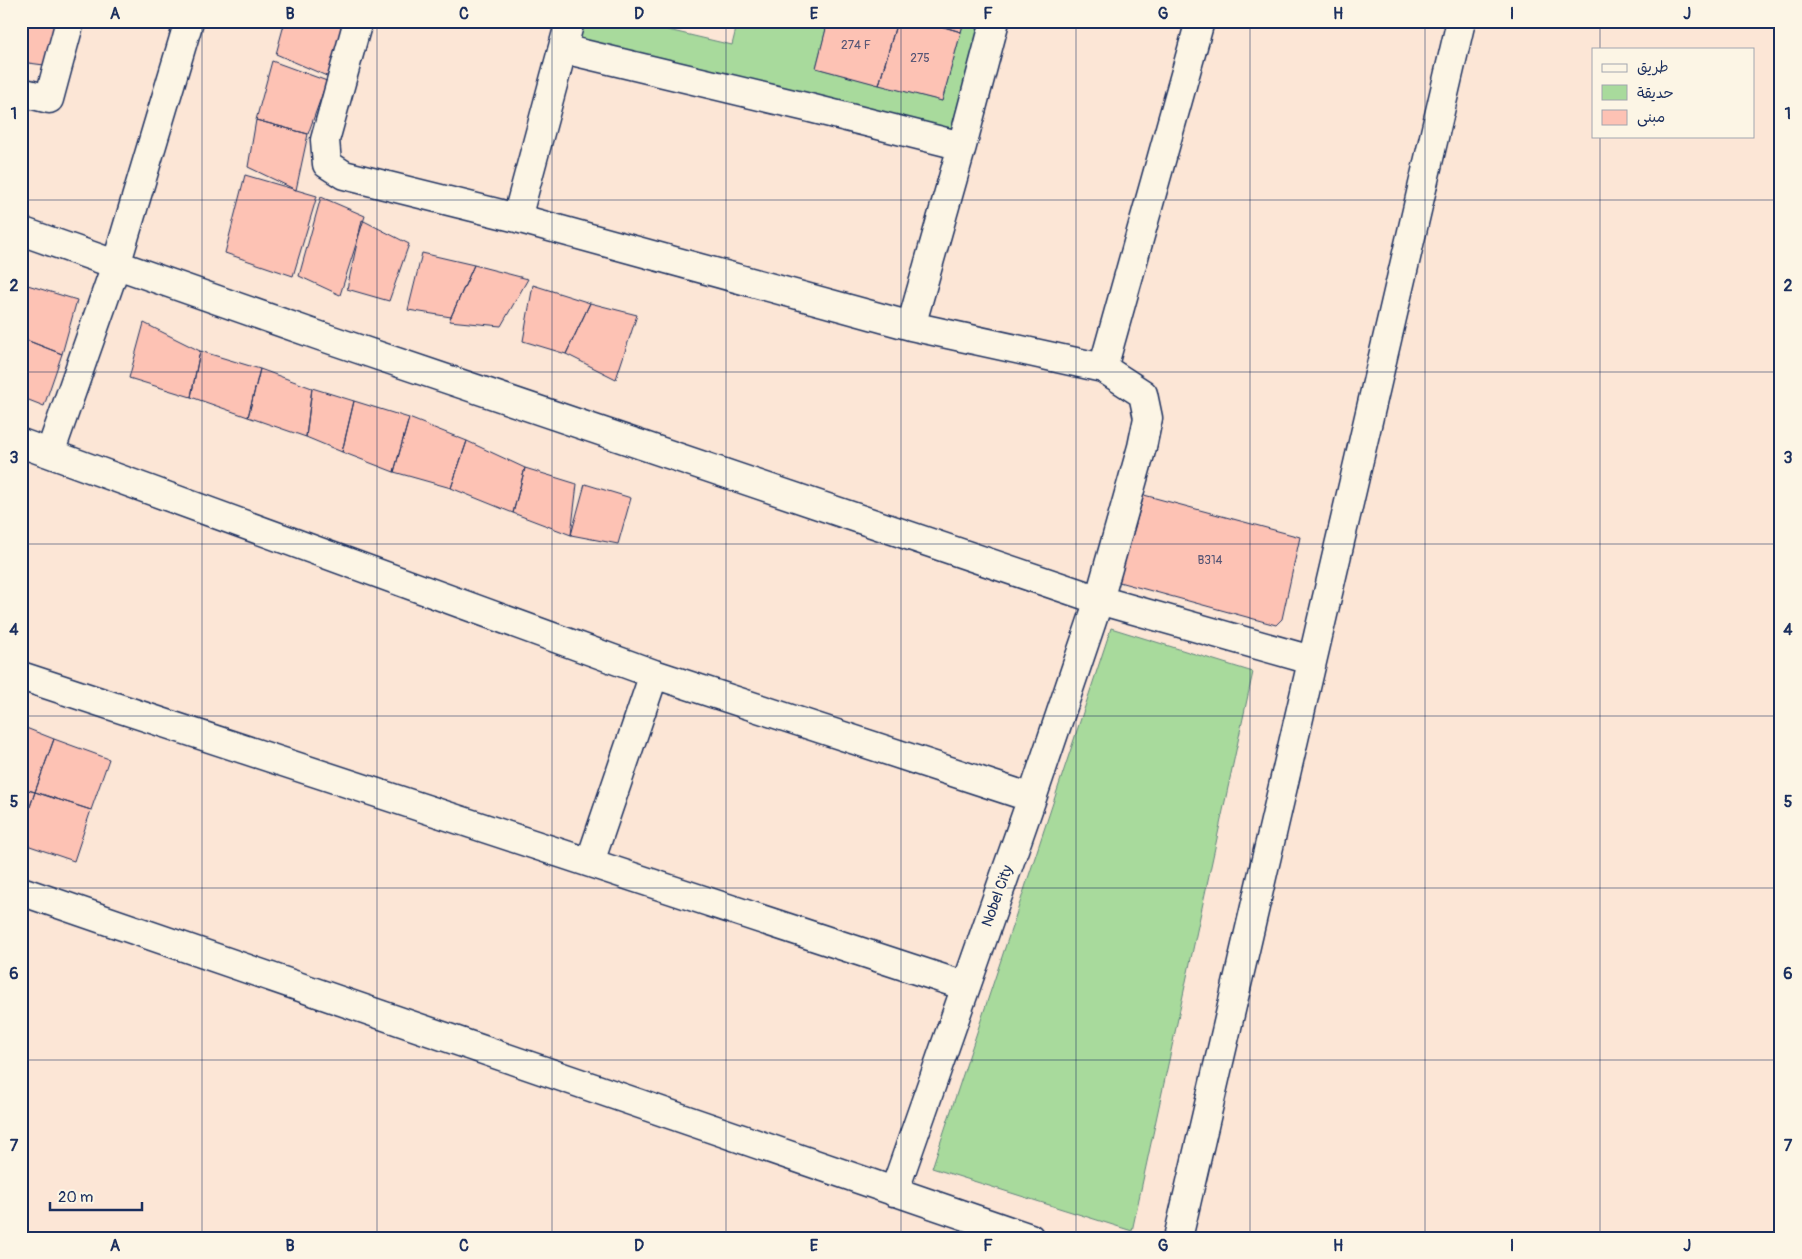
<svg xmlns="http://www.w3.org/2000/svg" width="1802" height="1259" font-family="Pangolin,'Playpen Sans Arabic',sans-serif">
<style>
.green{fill:#a8da9c;stroke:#62847d}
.building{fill:#fdc2b4;stroke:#1b2f5e}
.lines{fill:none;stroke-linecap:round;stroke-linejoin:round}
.street-casing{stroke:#1b2f5e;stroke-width:31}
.street{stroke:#fcf5e5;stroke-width:28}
.grid{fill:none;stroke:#1b2f5e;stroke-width:1;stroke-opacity:0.55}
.labels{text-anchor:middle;stroke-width:4;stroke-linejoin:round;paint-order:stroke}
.number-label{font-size:12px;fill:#545474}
.street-label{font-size:15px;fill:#1b2f5e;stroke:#fcf5e5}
.neatline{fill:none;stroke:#1b2f5e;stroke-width:2}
.grid-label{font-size:16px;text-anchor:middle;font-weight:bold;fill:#1b2f5e}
</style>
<rect width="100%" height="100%" fill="#fce6d6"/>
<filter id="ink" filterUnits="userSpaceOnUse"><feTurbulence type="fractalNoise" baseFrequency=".02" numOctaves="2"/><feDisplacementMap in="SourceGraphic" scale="10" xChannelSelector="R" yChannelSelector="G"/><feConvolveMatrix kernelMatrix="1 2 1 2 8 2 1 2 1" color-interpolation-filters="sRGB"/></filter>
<g filter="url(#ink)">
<path class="green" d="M 570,21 L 630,21 L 732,45 L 738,21 L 828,21 L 816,68 L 942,101 L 964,21 L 995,21 L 962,146 L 563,49 Z
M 1111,628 L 1253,672 L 1132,1231 L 932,1168 Z"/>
<path class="building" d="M 21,21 L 56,21 L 44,65 L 21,62 Z
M 285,21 L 343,22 L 329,77 L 276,54 Z
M 828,21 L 897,21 L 879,85 L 816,68 Z
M 897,21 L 924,21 L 961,32 L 942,101 L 879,85 Z
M 924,21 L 964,21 L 961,32 Z
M 272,61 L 327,81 L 308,134 L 256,120 Z
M 256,120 L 308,134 L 296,190 L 248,167 Z
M 245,175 L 317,196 L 293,276 L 225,253 Z
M 321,197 L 365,216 L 340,295 L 299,276 Z
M 362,220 L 409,244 L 389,301 L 347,289 Z
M 422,253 L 474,265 L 451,317 L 408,310 Z
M 474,265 L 528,279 L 501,326 L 449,321 Z
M 21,283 L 77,300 L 62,354 L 21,338 Z
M 533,285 L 590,303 L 566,354 L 523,341 Z
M 590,303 L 637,315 L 616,379 L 566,354 Z
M 144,323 L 200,351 L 191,397 L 129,378 Z
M 21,338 L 62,354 L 44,406 L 21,397 Z
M 200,351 L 260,369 L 248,417 L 191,397 Z
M 260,369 L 312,388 L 306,437 L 248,417 Z
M 312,388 L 354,401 L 342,452 L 306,437 Z
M 354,401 L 409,418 L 394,472 L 342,452 Z
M 409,418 L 467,441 L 451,488 L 394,472 Z
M 467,441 L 525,468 L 513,513 L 451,488 Z
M 525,468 L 577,484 L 571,535 L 513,513 Z
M 585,484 L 631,498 L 618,544 L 571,535 Z
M 1144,495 L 1300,537 L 1282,619 L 1276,625 L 1119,582 Z
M 21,726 L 54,739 L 35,792 L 21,788 Z
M 54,739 L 109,759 L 91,810 L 35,792 Z
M 21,788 L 35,792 L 21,833 Z
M 35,792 L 91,810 L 74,861 L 21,843 L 21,833 Z"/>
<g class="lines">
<defs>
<path id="street" d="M 358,21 L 325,140 L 327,164 L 344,175 L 517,218 L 911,326 L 1103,368 L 1143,394 L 1148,418 L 1142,447 L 1099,600 L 1032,798 L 894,1192
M 563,49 L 806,107 L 962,146
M 21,92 L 49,99 L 70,21
M 517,218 L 570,21
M 21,231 L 320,336 L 1099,600 L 1311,660
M 911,326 L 962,146 L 995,21
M 1103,368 L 1200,21
M 21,443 L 654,674 L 1032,798
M 50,453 L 116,265 L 189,21
M 21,676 L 965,986
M 590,862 L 654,674
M 21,891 L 1030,1238
M 1178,1238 L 1461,21"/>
</defs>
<use href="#street" class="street-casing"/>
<use href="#street" class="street"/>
</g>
</g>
<path class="grid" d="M 202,21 L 202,1238M 377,21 L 377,1238M 552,21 L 552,1238M 726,21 L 726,1238M 901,21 L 901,1238M 1076,21 L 1076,1238M 1250,21 L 1250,1238M 1425,21 L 1425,1238M 1600,21 L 1600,49M 1600,136 L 1600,1238M 21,200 L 1781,200M 21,372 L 1781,372M 21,544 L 1781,544M 21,716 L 1781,716M 21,888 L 1781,888M 21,1060 L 1781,1060"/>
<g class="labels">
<g class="number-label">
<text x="856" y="49">274 F</text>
<text x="920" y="62">275</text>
<text x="1210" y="564">B314</text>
</g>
<g class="street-label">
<text transform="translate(997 896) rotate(-70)" y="5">Nobel City</text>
</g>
</g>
<rect width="1802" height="1259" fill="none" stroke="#fcf5e5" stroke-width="55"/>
<rect x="1592" y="48" width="162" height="90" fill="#fcf5e5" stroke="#a2a6af"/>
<rect x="1602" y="64" width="25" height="8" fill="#fcf5e5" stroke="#a2a6af"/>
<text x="1637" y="72" font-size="15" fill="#1b2f5e">طريق</text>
<rect x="1602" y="85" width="25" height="15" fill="#a8da9c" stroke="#a2a6af"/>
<text x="1637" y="98" font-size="15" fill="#1b2f5e">حديقة</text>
<rect x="1602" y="110" width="25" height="15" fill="#fdc2b4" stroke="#a2a6af"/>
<text x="1637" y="122" font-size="15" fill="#1b2f5e">مبنى</text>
<path d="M50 1202v8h92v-8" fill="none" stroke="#1b2f5e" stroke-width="2.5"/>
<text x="58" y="1202" font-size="15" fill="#1b2f5e" stroke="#fcf5e5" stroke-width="4" paint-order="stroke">20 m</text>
<rect x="28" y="28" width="1746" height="1204" class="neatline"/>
<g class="grid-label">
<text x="115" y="19">A</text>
<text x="290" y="19">B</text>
<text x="464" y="19">C</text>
<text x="639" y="19">D</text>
<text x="814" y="19">E</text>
<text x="988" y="19">F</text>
<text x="1163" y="19">G</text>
<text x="1338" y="19">H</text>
<text x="1512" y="19">I</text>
<text x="1687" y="19">J</text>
<text x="14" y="119">1</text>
<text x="1788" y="119">1</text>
<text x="14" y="291">2</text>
<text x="1788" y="291">2</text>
<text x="14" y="463">3</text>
<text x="1788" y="463">3</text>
<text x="14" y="635">4</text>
<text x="1788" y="635">4</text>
<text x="14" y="807">5</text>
<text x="1788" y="807">5</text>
<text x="14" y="979">6</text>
<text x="1788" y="979">6</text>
<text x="14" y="1151">7</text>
<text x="1788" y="1151">7</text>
<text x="115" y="1251">A</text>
<text x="290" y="1251">B</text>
<text x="464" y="1251">C</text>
<text x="639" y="1251">D</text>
<text x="814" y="1251">E</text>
<text x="988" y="1251">F</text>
<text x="1163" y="1251">G</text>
<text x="1338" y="1251">H</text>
<text x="1512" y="1251">I</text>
<text x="1687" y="1251">J</text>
</g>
</svg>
